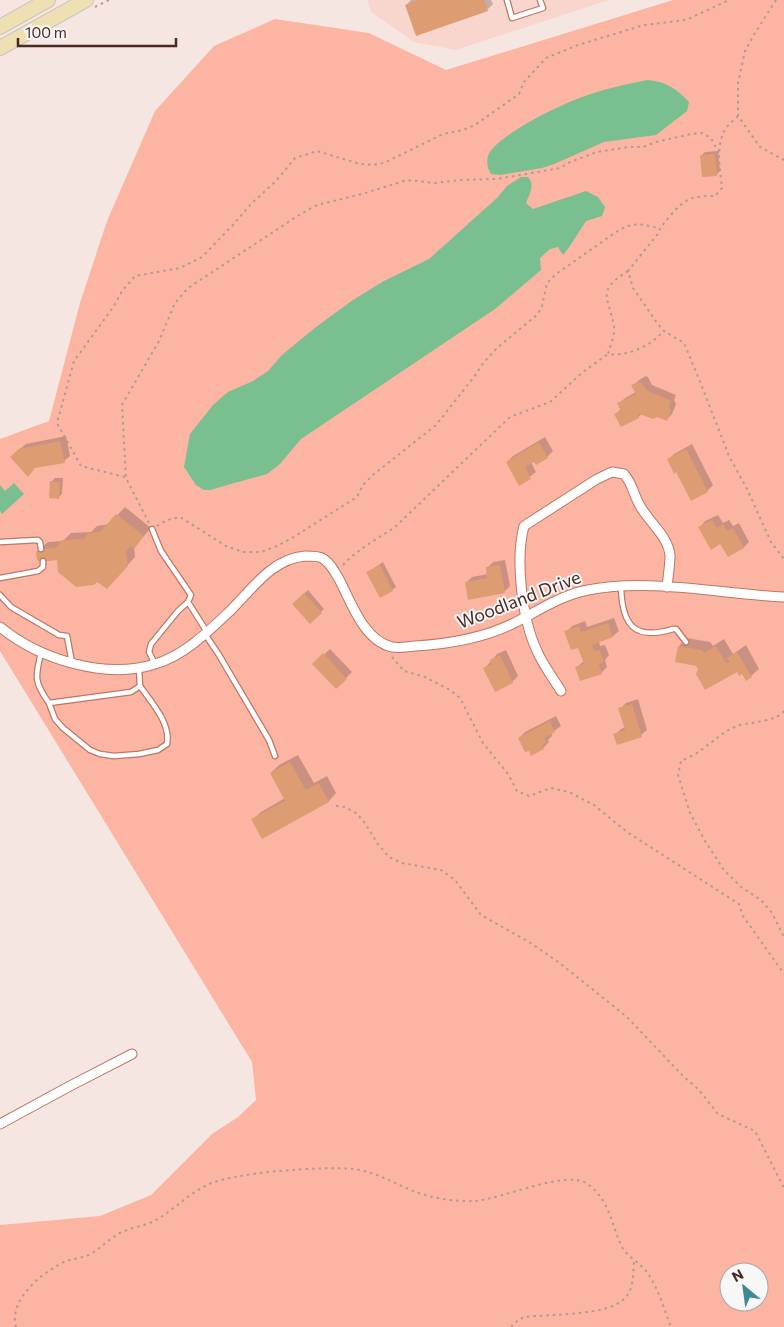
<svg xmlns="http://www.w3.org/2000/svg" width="784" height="1327" font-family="Commissioner,sans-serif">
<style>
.built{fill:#f9d6cd}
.green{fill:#fdb5a3;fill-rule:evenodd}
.water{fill:#79bf90}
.shadow{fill:#0003}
.building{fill:#dd9c71}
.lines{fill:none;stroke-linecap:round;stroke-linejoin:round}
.service-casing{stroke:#be7665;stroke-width:7}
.minor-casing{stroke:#be7665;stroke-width:11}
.primary-casing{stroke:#ccc3c1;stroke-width:16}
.path{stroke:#af9a94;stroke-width:2;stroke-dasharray:2.5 4;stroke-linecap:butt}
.service{stroke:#fff;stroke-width:4.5}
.minor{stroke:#fff;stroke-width:9}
.primary{stroke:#eee0b3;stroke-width:14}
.labels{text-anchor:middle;stroke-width:4;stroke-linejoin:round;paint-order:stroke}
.street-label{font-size:18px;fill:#482a23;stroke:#f7f7f7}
</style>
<rect width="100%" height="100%" fill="#f6e6e2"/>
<path class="built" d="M 367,0 L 609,0 L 456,50 L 414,42 L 371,12 Z"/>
<path class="green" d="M 673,0 L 784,0 L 784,1327 L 0,1327 L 0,1225 L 100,1216 L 151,1195 L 212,1134 L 238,1117 L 256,1100 L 252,1062 L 0,651 L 0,439 L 49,421 L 80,303 L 107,221 L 155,111 L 214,46 L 275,19 L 369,33 L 446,70 ZM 729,1272 L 759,1272 L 759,1302 L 729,1302 Z"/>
<path class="water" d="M 647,80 C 665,81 677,89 689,102 L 687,111 L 656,135 L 604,142 L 554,164 L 542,168 L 500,175 L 491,174 C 488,169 486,163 488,156 C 494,137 558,106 577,99 C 599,90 624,85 647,80 Z
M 521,177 L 528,177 C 535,185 530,193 526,203 L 533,209 L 586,191 L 598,197 L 605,207 L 602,216 L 586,221 L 570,246 L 563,255 L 558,247 L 550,249 L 540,258 L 541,270 L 495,309 L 301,439 L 280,464 L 267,474 L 210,490 L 204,490 L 196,485 L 184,467 L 190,434 L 213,405 L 228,392 L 253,381 L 268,371 L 282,355 L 316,327 L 353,300 L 384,281 L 429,259 L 497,198 L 507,186 Z
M 14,483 L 24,494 L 2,514 L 0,511 L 0,485 L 5,491 Z"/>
<path class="shadow" d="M 411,0 L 491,0 L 493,4 L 487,10 L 406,5 Z
M 718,151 L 720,171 L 716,175 L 701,156 L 705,152 Z
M 646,376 L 648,377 L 652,385 L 676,395 L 674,400 L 676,404 L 672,414 L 667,419 L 657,416 L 642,414 L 638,417 L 616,414 L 621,409 L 619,404 L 625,398 L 636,392 L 633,386 L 639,380 Z
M 66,436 L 70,456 L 64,461 L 36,467 L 17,451 L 26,444 Z
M 545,437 L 553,451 L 547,457 L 536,463 L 534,460 L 531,462 L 536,472 L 520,484 L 507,462 L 513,456 Z
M 692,444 L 713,485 L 707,491 L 676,471 L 668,460 L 674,454 Z
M 55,478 L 63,478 L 62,494 L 58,498 L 51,482 Z
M 125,507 L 151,528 L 134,547 L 135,557 L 114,580 L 97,581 L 59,559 L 39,550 L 48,542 L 63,541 L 71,533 L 91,532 L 97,526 L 109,524 Z
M 718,515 L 723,523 L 729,520 L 733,526 L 739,523 L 749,542 L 744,547 L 728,556 L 721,543 L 700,527 L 705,521 Z
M 505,560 L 510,586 L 504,592 L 466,583 L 472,577 L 488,574 L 487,568 L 493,562 Z
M 383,562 L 396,587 L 392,590 L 368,572 Z
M 308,590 L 324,609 L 310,622 L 293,604 Z
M 614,618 L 619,631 L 613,636 L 599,641 L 600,646 L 605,645 L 609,655 L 605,660 L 607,667 L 601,673 L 577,667 L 584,661 L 578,646 L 566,632 L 572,626 L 585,621 L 587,627 Z
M 687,638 L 710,642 L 713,646 L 724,639 L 733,654 L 746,645 L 759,669 L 751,676 L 737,670 L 699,669 L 679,646 Z
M 330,649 L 352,672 L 336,688 L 314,664 Z
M 506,650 L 518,676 L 512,682 L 495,690 L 485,668 L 497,654 Z
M 638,699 L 647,730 L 641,735 L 615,735 L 621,729 L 625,727 L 620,709 L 626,703 Z
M 556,716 L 561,726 L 551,733 L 552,736 L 548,740 L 549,742 L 543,748 L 519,738 L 525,732 Z
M 298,755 L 314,783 L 327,776 L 336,793 L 329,801 L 263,837 L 253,819 L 261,812 L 285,798 L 271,773 L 279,765 Z"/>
<path class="building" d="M 418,0 L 484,0 L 488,11 L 416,36 L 405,5 Z
M 715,154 L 717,176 L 702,177 L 700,155 Z
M 639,382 L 642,383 L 646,390 L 671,401 L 669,407 L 671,411 L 667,421 L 657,417 L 653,419 L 637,413 L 639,418 L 621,427 L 614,414 L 621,411 L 617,403 L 636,394 L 631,385 Z
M 60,441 L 65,463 L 35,468 L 28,477 L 10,457 L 19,449 Z
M 539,442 L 548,458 L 536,465 L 534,462 L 525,467 L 531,479 L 519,486 L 506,462 Z
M 686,449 L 708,492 L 691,501 L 676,472 L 674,474 L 667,459 Z
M 50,481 L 60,482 L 59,499 L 49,498 Z
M 116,514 L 144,536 L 134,549 L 131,546 L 126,552 L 128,566 L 107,589 L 97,582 L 94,585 L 76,587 L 58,572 L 57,560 L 40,562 L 37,560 L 36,553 L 38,549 L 56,548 L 62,540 L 84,539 L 88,533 L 100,532 Z
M 712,520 L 717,528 L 723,524 L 727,531 L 733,528 L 744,548 L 728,557 L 720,544 L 711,550 L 698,527 Z
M 380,565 L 393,591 L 380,598 L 366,572 Z
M 500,565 L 505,593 L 468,600 L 465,582 L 487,578 L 486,567 Z
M 304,593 L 322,613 L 310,624 L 292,604 Z
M 608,623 L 613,637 L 592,645 L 595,651 L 600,650 L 604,662 L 599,664 L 602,674 L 580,681 L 575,667 L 584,664 L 578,648 L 571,650 L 564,631 L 579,626 L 581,632 Z
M 678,646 L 702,650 L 704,653 L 716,646 L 726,663 L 730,663 L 727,658 L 737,652 L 752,677 L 746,681 L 742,674 L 739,676 L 737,672 L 705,690 L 696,674 L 698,669 L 696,666 L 675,662 Z
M 323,653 L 347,679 L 336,689 L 312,664 Z
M 500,655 L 513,683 L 495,692 L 483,668 L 492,664 L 490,660 Z
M 632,704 L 642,737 L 617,745 L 613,734 L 625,730 L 618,708 Z
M 550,721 L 555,732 L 544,738 L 547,743 L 542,745 L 544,749 L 531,756 L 529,751 L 525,752 L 518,738 Z
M 290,762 L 306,790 L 319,783 L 329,802 L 262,839 L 251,819 L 285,801 L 270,773 Z"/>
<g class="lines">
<defs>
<path id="service" d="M 507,0 L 512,18 L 543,8 L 540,0
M 152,529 L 161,551 L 191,595 L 188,602 L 178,611 L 151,644 L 149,652 L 155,664
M 0,542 L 38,540 L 40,542 L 41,549
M 0,578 L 38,571 L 43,567 L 43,561
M 621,587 C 622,625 634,641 673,629 L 676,629 L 686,642
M 0,595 L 11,607 L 59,635 L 67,636 L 72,663
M 188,602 L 207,632
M 205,634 L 219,655 L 269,740 L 275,756
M 41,653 C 35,677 34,682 49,703 L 131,692 L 140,686 L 139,668
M 49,703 L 55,719 L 63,728 L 90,750 L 100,754 L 114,756 L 139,754 L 158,750 L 167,744 C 171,723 151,702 140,686"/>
<path id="minor" d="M 0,627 C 39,659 105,680 155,664 C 184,656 210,630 231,610 C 253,588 272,559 305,556 C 310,556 318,556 322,558 C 330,562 334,571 339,579 C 351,602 364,641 392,647 C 399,648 408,647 415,646 C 448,644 484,638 514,623 C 538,611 561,595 588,590 C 653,578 719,594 784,597
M 561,691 C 553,678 543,665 537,651 C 522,619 515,560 524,526 L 597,479 L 612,472 L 624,474 C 633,485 632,490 638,502 C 646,520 668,535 670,555 C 670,565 668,577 667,587
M 0,1124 L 70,1086 L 132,1054"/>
<path id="primary" d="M 0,27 L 48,0
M 0,48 L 86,0"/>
</defs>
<use href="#service" class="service-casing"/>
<use href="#minor" class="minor-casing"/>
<use href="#primary" class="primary-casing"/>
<path class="path" d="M 776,0 L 755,33 L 745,51 L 738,83 L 738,116 L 760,147 L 784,160
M 95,7 L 109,0
M 738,116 C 734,120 729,124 726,128 C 715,146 720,168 722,188 L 715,196 C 706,196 696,196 688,200 C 679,204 660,226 657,235 L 628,271 L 633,288 L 657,323 L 664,331 L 684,343 L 699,379 L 729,456 L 747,489 L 771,542 L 784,559
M 628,271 C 595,292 609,296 614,327 C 615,335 610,346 608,354 C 626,357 652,346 663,331
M 125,477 L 81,466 L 57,423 L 74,361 L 114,306 L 122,291 L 129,283 L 135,276 L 180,268 L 202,257 L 232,226 L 251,204 L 276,181 L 295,158 L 317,151 L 360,164 L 373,165 L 384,163 L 443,134 L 463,130 L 475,125 L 519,94 L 524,82 L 546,58 L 578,45 L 644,25 L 686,20 L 729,0
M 149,523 L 126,478 L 122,405 L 159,341 L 175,303 L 188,288 L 299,215 L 317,205 L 362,194 L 407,180 L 435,183 L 460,180 L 497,179 L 560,168 L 570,162 L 597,152 L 629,147 L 643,147 L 656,142 L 691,134 L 702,133 L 711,138 L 719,154
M 157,526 L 167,520 L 180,517 L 226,546 L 243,552 L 261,552 L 277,546 L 292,538 L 357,497 L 363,485 L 374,474 L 436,425 L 474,377 L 484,362 L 497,348 L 538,314 L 542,306 L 547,283 L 556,274 L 619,230 C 636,221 642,225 659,228
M 343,565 C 358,549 377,539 395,527 L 510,417 L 550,402 L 583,372 L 608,354
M 392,657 L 404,671 L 425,677 L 450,690 L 460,698 L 483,743 L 508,774 L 517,791 L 529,796 L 551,788 L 569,792 L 594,805 L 627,832 L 739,904 L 743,916 L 784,974
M 784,711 C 776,722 749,722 737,726 C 722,732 713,742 701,750 C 695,755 687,758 681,761 L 678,775 L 690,813 L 705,841 L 724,870 L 741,887 L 761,900 L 772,913 L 784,937
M 336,806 L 345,807 L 356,813 L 365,823 L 377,843 L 389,857 L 402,863 L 441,870 L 455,880 L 481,915 L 529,942 L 557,961 L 627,1017 L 683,1076 L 699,1090 L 718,1114 L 755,1131 L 784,1188
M 16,1327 C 8,1299 44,1271 66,1261 C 73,1259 80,1258 86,1256 C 99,1251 108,1239 120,1233 C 132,1227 146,1226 158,1219 C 174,1209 188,1195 205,1186 C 230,1172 324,1166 354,1169 C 375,1172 392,1182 411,1190 C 429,1198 455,1202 475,1201 C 502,1199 565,1170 586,1183 C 609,1198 611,1223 621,1245 C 626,1256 640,1263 646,1271 C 658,1287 664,1309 671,1327
M 511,1327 L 518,1320 L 525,1317 C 550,1314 607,1316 624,1299 C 634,1290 633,1274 634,1262"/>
<use href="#service" class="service"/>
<use href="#minor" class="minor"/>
<use href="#primary" class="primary"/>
</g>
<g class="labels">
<g class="street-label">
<text transform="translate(519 600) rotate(-21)" y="6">Woodland Drive</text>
</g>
</g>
<g transform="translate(744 1287) rotate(331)"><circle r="24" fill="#f7f7f7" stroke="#b1a5a2"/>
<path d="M0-4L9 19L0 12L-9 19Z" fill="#438695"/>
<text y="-8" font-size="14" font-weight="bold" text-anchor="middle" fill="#482a23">N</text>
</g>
<path d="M18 38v8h158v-8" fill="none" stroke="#482a23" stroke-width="2.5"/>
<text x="25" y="38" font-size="15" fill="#482a23" stroke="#f7f7f7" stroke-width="4" paint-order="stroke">100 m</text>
</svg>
